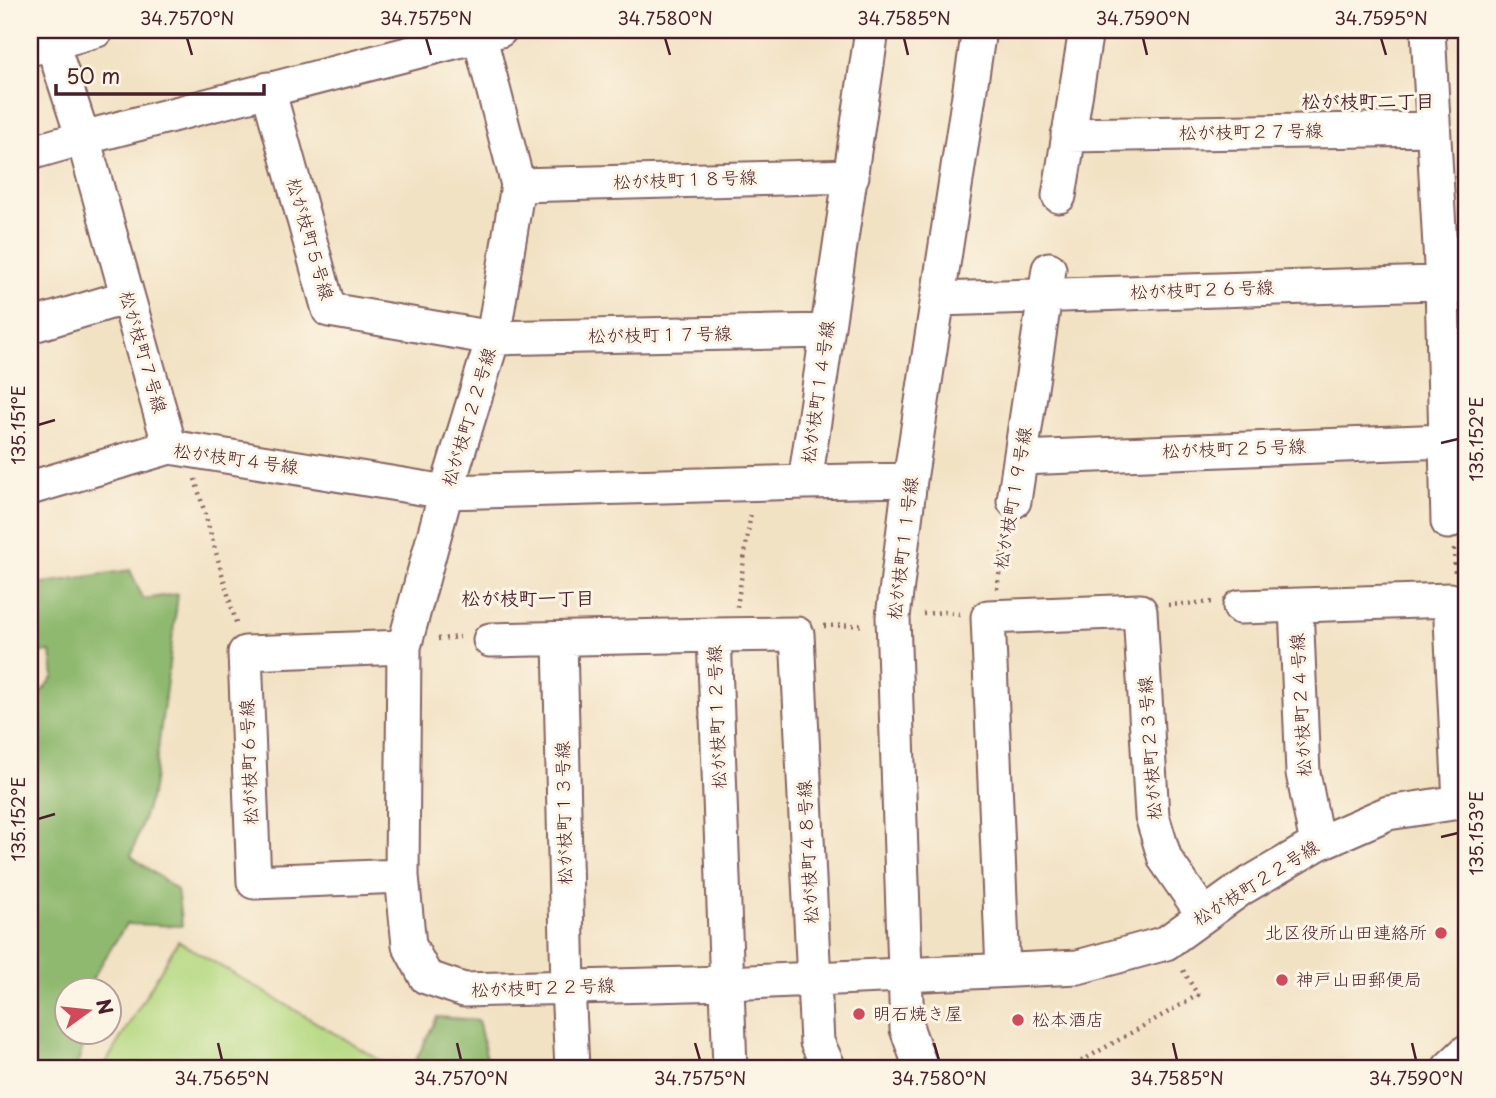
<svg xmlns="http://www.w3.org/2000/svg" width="1496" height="1098" font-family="'Playpen Sans','Klee One',sans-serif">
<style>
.green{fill:#b5d982;stroke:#807c56;stroke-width:2}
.forest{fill:#90b970;stroke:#6d6c4e;stroke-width:2}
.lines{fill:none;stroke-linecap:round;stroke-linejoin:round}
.minor-casing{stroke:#856361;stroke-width:37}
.path{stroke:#856361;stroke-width:4.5;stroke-dasharray:2 5;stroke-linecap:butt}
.minor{stroke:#fff;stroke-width:33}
.ticks{fill:none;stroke:#4a1f2b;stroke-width:2.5}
.poi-dot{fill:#d1495b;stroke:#fcf5e5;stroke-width:2.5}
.labels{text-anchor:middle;stroke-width:6;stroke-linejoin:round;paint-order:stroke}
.street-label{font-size:18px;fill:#4a1f2b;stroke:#fcf5e5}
.poi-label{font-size:18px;fill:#4a1f2b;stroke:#fcf5e5;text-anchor:start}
.neighbourhood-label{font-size:19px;font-weight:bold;fill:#4a1f2b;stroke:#fcf5e5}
.neatline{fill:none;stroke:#4a1f2b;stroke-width:2.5}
.ticks-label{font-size:18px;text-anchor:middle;fill:#4a1f2b}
</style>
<rect width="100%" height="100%" fill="#fcf5e5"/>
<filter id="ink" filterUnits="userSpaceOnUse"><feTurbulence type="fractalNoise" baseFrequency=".0143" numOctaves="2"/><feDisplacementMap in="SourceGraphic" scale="14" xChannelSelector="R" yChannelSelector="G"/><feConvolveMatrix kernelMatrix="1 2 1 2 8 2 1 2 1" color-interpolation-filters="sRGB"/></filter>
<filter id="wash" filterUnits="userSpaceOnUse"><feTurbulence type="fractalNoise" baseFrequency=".00686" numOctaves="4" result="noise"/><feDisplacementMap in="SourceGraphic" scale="28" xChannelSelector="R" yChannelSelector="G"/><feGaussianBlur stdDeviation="1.57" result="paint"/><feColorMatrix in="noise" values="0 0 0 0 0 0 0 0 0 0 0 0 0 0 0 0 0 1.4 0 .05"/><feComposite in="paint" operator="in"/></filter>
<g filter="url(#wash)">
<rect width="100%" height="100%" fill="#f2e2c4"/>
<path class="green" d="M 178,941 L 393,1068 L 103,1068 Z"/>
<path class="forest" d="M 130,570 L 143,599 L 178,594 L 153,789 L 131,856 L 177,890 L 182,926 L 126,924 L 86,989 L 66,990 L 66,1032 L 88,1032 L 76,1068 L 30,1068 L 30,705 L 54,677 L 51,652 L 30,653 L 30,585 Z
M 437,1017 L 478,1020 L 489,1068 L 427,1068 L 416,1060 Z"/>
</g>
<g filter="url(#ink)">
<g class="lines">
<defs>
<path id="minor" d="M 478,30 L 518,185 L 493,338 L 446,492 L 404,647 L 402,876 L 409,945 L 426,977 L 464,990 L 727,983 L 1078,967 L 1166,943 L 1242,888 L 1317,844 L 1388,813 L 1466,801
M 1428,30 L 1442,283 L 1448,522
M 52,43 L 83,138 L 170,447
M 33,48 L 97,30
M 268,89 L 329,310 L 493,338 L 827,331
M 1068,135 L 1433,129
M 30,153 L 83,138 L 500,30
M 518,185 L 852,176
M 1059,196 L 1086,30
M 938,299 L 1466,282
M 30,326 L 127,297
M 1021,458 L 1446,441
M 805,482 L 910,480
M 30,488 L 170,447 L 446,492 L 805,482 L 872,30
M 1014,501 L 1049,269
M 1296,606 L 1303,773 L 1317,844
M 1240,607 L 1450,600 L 1460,801
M 714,635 L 797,634 L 817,1042 L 829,1068
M 490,640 L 714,635 L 730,1068
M 560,640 L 568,987 L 572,1068
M 402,876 L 254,882 L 245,653 L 404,647
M 1003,970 L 988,617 L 1140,611 L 1152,816 L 1165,859 L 1203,914
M 921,1068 L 907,1029 L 893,617 L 910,480 L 979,30
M 1449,1068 L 1466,1052"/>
</defs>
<use href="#minor" class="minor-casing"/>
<path class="path" d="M 195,479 L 237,626
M 1454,549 L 1455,572
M 997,589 L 1006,528
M 1168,605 L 1212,602
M 737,607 L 751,512
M 923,614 L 944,612 L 960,614
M 824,626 L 865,625
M 438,639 L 460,637
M 1069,1068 L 1198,995 L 1181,967"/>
<use href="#minor" class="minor"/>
</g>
</g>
<path class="ticks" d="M 187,38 L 192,55M 426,38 L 431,55M 665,38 L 670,55M 904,38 L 908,55M 1143,38 L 1147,55M 1381,38 L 1386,55M 38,425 L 55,420M 1441,443 L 1458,439M 38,819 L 55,814M 1441,837 L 1458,833M 218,1043 L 222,1060M 457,1043 L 461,1060M 695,1043 L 700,1060M 934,1043 L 939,1060M 1173,1043 L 1177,1060M 1412,1043 L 1416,1060"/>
<g class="poi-dot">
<circle cx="1441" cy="933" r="7"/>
<circle cx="1282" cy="980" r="7"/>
<circle cx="859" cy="1014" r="7"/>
<circle cx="1018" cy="1020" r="7"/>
</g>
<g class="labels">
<g class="street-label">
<text transform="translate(1251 132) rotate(-1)" y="6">松が枝町２７号線</text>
<text transform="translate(685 180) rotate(-2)" y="6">松が枝町１８号線</text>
<text transform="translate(310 239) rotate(74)" y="6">松が枝町５号線</text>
<text transform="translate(1202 290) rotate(-2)" y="6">松が枝町２６号線</text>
<text transform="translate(660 335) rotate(-1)" y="6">松が枝町１７号線</text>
<text transform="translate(143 352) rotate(74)" y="6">松が枝町７号線</text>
<text transform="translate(818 392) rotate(-82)" y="6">松が枝町１４号線</text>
<text transform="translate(469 417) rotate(-73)" y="6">松が枝町２２号線</text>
<text transform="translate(1234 449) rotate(-2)" y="6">松が枝町２５号線</text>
<text transform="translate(236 459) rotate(8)" y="6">松が枝町４号線</text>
<text transform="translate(1013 498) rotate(-80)" y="6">松が枝町１９号線</text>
<text transform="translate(903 548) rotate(-83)" y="6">松が枝町１１号線</text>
<text transform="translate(1301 705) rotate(-93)" y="6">松が枝町２４号線</text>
<text transform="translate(717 717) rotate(-92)" y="6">松が枝町１２号線</text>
<text transform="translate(1150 748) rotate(-94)" y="6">松が枝町２３号線</text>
<text transform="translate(249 762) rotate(-92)" y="6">松が枝町６号線</text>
<text transform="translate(564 813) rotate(-91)" y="6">松が枝町１３号線</text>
<text transform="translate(808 852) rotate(-93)" y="6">松が枝町４８号線</text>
<text transform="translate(1256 883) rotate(-32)" y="6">松が枝町２２号線</text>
<text transform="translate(543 988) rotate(-2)" y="6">松が枝町２２号線</text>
</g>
<g class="poi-label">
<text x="1427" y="939" text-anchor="end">北区役所山田連絡所</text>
<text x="1296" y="986">神戸山田郵便局</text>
<text x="873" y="1020">明石焼き屋</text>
<text x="1032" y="1026">松本酒店</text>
</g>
<g class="neighbourhood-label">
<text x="1368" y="108">松が枝町二丁目</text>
<text x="528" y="605">松が枝町一丁目</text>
</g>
</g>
<rect width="1496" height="1098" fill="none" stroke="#fcf5e5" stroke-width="77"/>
<g transform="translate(88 1011) rotate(75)"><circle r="33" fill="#fcf5e5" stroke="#b59f9b" stroke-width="2"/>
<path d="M0-5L12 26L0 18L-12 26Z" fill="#d1495b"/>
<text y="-10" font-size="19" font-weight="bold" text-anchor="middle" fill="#4a1f2b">N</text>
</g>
<path d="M56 84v10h208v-10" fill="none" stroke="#4a1f2b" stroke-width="3.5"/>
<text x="66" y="84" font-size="21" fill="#4a1f2b" stroke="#fcf5e5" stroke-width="5" paint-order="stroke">50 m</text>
<rect x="38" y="38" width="1420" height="1022" class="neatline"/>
<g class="ticks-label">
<text x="187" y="25">34.7570°N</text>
<text x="426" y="25">34.7575°N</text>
<text x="665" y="25">34.7580°N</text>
<text x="904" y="25">34.7585°N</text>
<text x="1143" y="25">34.7590°N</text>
<text x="1381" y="25">34.7595°N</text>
<text transform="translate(19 425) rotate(-90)" y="6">135.151°E</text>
<text transform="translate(1477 439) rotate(-90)" y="6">135.152°E</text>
<text transform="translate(19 819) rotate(-90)" y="6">135.152°E</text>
<text transform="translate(1477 833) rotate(-90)" y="6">135.153°E</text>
<text x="222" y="1085">34.7565°N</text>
<text x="461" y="1085">34.7570°N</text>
<text x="700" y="1085">34.7575°N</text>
<text x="939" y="1085">34.7580°N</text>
<text x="1177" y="1085">34.7585°N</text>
<text x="1416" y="1085">34.7590°N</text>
</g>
</svg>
